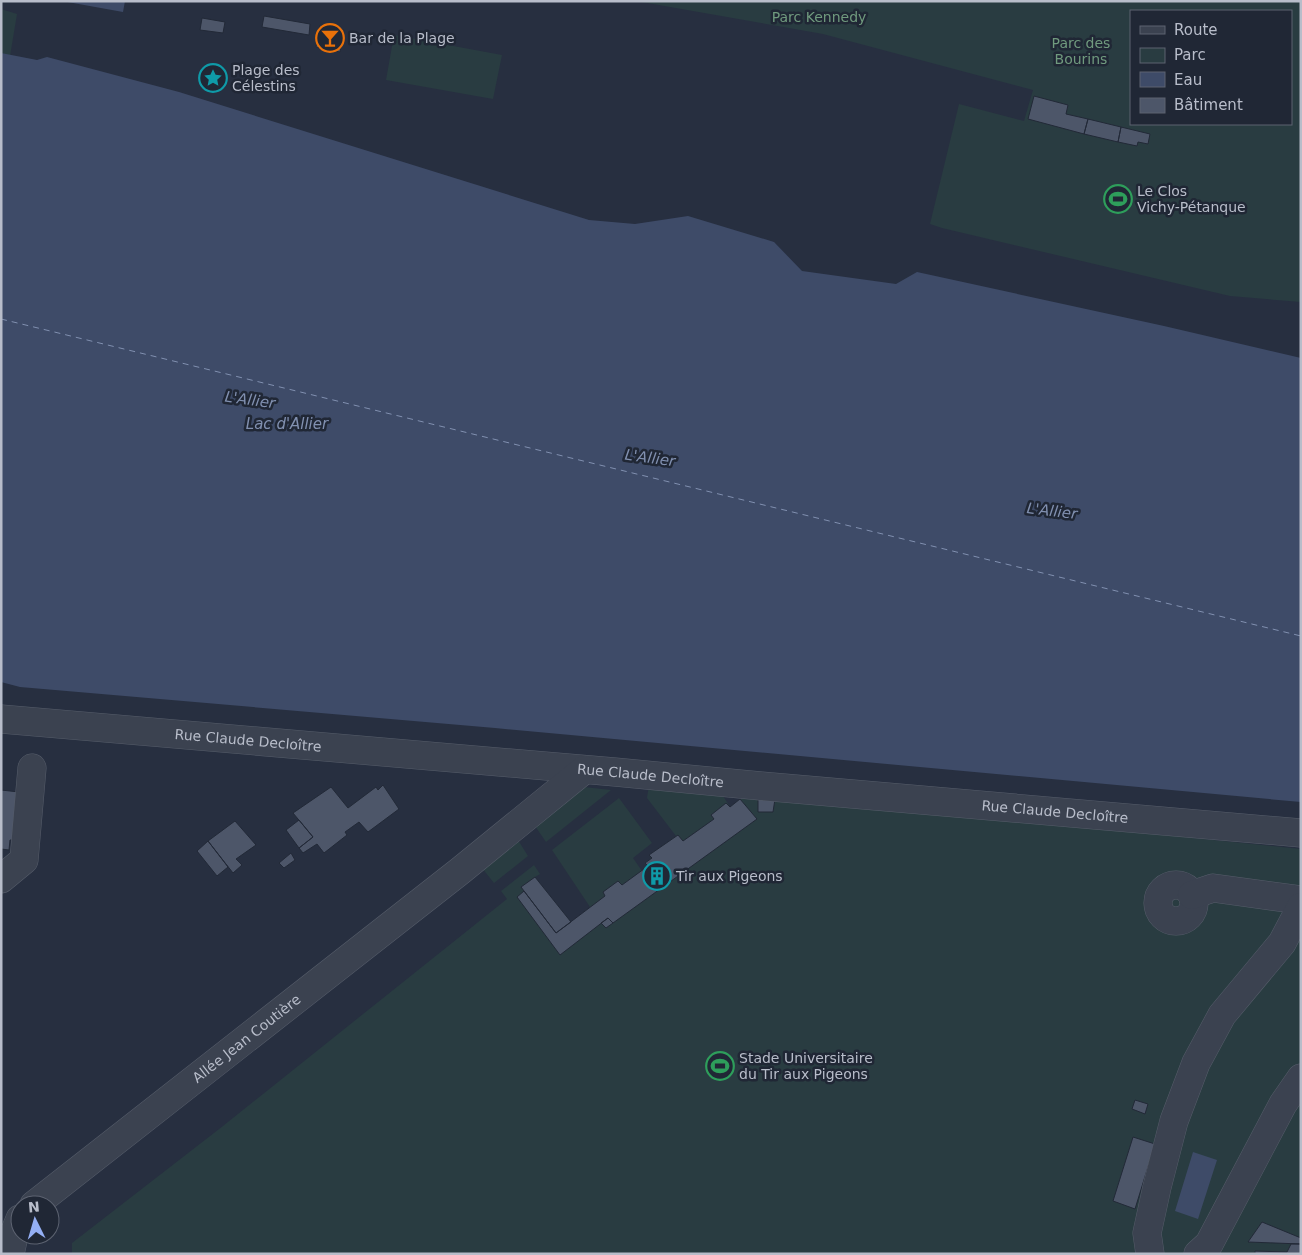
<svg xmlns="http://www.w3.org/2000/svg" width="1302" height="1255" font-family="'DejaVu Sans',sans-serif">
<style>
.green{fill:#293c41;fill-rule:evenodd}
.water{fill:#3e4b68}
.lines{fill:none;stroke-linecap:round;stroke-linejoin:round}
.ferry{stroke:#8190b0;stroke-width:1;stroke-dasharray:6 5;stroke-linecap:butt}
.building{fill:#4d5669;stroke:#222937}
.minor-casing{stroke:#565d6a;stroke-width:29}
.minor{stroke:#3b4250;stroke-width:28}
.labels{text-anchor:middle;stroke-width:5;stroke-linejoin:round;paint-order:stroke}
.park-label{font-size:14px;fill:#709a7e;stroke:#202735}
.poi-label{font-size:14px;fill:#b8bdca;stroke:#202735;text-anchor:start}
.street-label{font-size:14px;fill:#b8bdca;stroke:#202735}
.water-label{font-size:15px;font-style:italic;fill:#8190b0;stroke:#202735}
</style>
<rect width="100%" height="100%" fill="#272f40"/>
<path class="green" d="M 636,1 L 1301,1 L 1301,302 L 1230,296 L 942,228 L 930,224 L 959,104 L 1024,121 L 1033,90 L 823,34 ZM 1131,11 L 1291,11 L 1291,124 L 1131,124 Z
M 1,9 L 17,14 L 10,56 L 1,53 Z
M 394,35 L 502,55 L 493,99 L 386,80 Z
M 649,785 L 720,791 L 730,807 L 740,799 L 758,798 L 1056,824 L 1301,849 L 1301,1254 L 72,1254 L 72,1243 L 223,1126 L 507,899 L 501,891 L 534,865 L 540,874 L 535,877 L 571,922 L 590,907 L 552,850 L 619,798 L 652,843 L 633,858 L 642,871 L 648,866 L 645,863 L 651,858 L 649,855 L 676,836 L 647,798 Z
M 584,787 L 611,790 L 546,842 L 535,826 Z
M 518,840 L 528,856 L 494,883 L 482,868 Z"/>
<path class="water" d="M 62,1 L 125,1 L 123,12 Z
M 1,53 L 37,60 L 47,57 L 179,92 L 589,220 L 635,224 L 688,216 L 774,242 L 802,271 L 896,284 L 917,272 L 1164,326 L 1301,358 L 1301,802 L 495,728 L 20,687 L 1,682 Z
M 1193,1152 L 1217,1160 L 1198,1219 L 1175,1211 Z"/>
<g class="lines">
<path class="ferry" d="M 1,319 L 1301,636"/>
</g>
<path class="building" d="M 264,16 L 310,24 L 309,35 L 262,27 Z
M 202,18 L 225,22 L 223,33 L 200,30 Z
M 320,25 L 344,30 L 340,52 L 316,47 Z
M 1034,96 L 1068,105 L 1066,114 L 1088,119 L 1084,134 L 1028,119 Z
M 1088,119 L 1121,127 L 1118,142 L 1084,134 Z
M 1121,127 L 1150,134 L 1148,144 L 1138,142 L 1137,146 L 1118,142 Z
M 383,785 L 399,809 L 368,832 L 359,822 L 345,832 L 347,835 L 324,853 L 317,844 L 303,853 L 299,848 L 313,837 L 293,813 L 331,787 L 348,808 L 376,787 L 378,790 Z
M 1,790 L 19,792 L 14,840 L 10,840 L 9,850 L 1,849 Z
M 758,798 L 775,799 L 773,812 L 758,812 Z
M 740,799 L 757,819 L 613,923 L 608,918 L 560,955 L 517,897 L 524,891 L 556,933 L 605,896 L 603,892 L 618,881 L 622,885 L 648,866 L 645,863 L 652,858 L 649,855 L 678,835 L 683,841 L 714,819 L 711,815 L 726,803 L 730,807 Z
M 299,820 L 313,837 L 299,848 L 286,830 Z
M 235,821 L 256,845 L 236,859 L 242,865 L 233,873 L 208,841 Z
M 208,841 L 228,867 L 217,876 L 197,851 Z
M 291,853 L 295,860 L 284,868 L 279,863 Z
M 535,877 L 571,922 L 556,933 L 521,887 Z
M 608,918 L 613,923 L 606,928 L 601,923 Z
M 1135,1100 L 1148,1104 L 1145,1114 L 1132,1109 Z
M 1133,1137 L 1155,1144 L 1135,1209 L 1113,1201 Z
M 1262,1222 L 1301,1238 L 1301,1244 L 1248,1242 Z
M 1291,1244 L 1301,1244 L 1301,1254 L 1255,1254 L 1255,1251 L 1287,1252 Z"/>
<g class="lines">
<defs>
<g id="minor">
<path id="s1" d="M 1,719 L 615,772 L 761,786 L 1301,833"/>
<path d="M 1,879 L 24,860 L 32,768"/>
<circle cx="1176" cy="903" r="18"/>
<path d="M 1192,895 L 1213,888 L 1301,900"/>
<path id="s2" d="M 34,1205 L 460,871 L 584,770"/>
<path d="M 10,1254 L 15,1231 L 20,1219"/>
<path d="M 1150,1254 L 1147,1233 L 1157,1187 L 1174,1121 L 1196,1063 L 1222,1015 L 1282,943 L 1301,907"/>
<path d="M 1198,1254 L 1209,1244 L 1283,1104 L 1301,1078"/>
</g>
</defs>
<use href="#minor" class="minor-casing"/>
<use href="#minor" class="minor"/>
</g>
<defs>
<symbol id="bar-ring" viewBox="-11 -11 22 22"><circle r="9.5" fill="#202735" stroke="#e8710a" stroke-width="1.5"/><path d="M-6-5H6L.8 .8V4.5H3.5V6h-7V4.5H-.8V.8Z" fill="#e8710a"/></symbol>
<symbol id="sight-ring" viewBox="-11 -11 22 22"><circle r="9.5" fill="#202735" stroke="#0f9aa8" stroke-width="1.5"/><path d="M0-6L1.8-2.2L6-1.7L2.9 1.2L3.7 5.4L0 3.3L-3.7 5.4L-2.9 1.2L-6-1.7L-1.8-2.2Z" fill="#0f9aa8"/></symbol>
<symbol id="stadium-ring" viewBox="-11 -11 22 22"><circle r="9.5" fill="#202735" stroke="#2e9e5b" stroke-width="1.5"/><path d="M0-5a6.5 5 0 1 0 0 10a6.5 5 0 1 0 0-10ZM-3.5-1.8h7v3.6h-7Z" fill="#2e9e5b"/></symbol>
<symbol id="building-ring" viewBox="-11 -11 22 22"><circle r="9.5" fill="#202735" stroke="#0f9aa8" stroke-width="1.5"/><path d="M-4-6H4V6H1V3H-1V6H-4ZM-2.5-4.3h1.7v1.8h-1.7ZM.8-4.3h1.7v1.8H.8ZM-2.5-1h1.7V.8h-1.7ZM.8-1h1.7V.8H.8Z" fill="#0f9aa8"/></symbol>
</defs>
<g fill-rule="evenodd">
<use href="#bar-ring" x="314" y="22" width="32" height="32"/>
<use href="#sight-ring" x="197" y="62" width="32" height="32"/>
<use href="#stadium-ring" x="1102" y="183" width="32" height="32"/>
<use href="#building-ring" x="641" y="860" width="32" height="32"/>
<use href="#stadium-ring" x="704" y="1050" width="32" height="32"/>
</g>
<g class="labels">
<g class="park-label">
<text x="819" y="22">Parc Kennedy</text>
<text x="1081" y="48">Parc des<tspan x="1081" dy="16">Bourins</tspan></text>
</g>
<g class="poi-label">
<text x="349" y="43">Bar de la Plage</text>
<text x="232" y="75">Plage des<tspan x="232" dy="16">Célestins</tspan></text>
<text x="1137" y="196">Le Clos<tspan x="1137" dy="16">Vichy-Pétanque</tspan></text>
<text x="676" y="881">Tir aux Pigeons</text>
<text x="739" y="1063">Stade Universitaire<tspan x="739" dy="16">du Tir aux Pigeons</tspan></text>
</g>
<g class="street-label">
<text dy="5" stroke="none"><textPath href="#s1" startOffset="248">Rue Claude Decloître</textPath></text>
<text dy="5" stroke="none"><textPath href="#s1" startOffset="652">Rue Claude Decloître</textPath></text>
<text dy="5" stroke="none"><textPath href="#s1" startOffset="1058">Rue Claude Decloître</textPath></text>
<text dy="5" stroke="none"><textPath href="#s2" startOffset="270">Allée Jean Coutière</textPath></text>
</g>
<g class="water-label">
<text transform="translate(250 400) rotate(8)" y="5">L'Allier</text>
<text x="287" y="429">Lac d'Allier</text>
<text transform="translate(650 458) rotate(8)" y="5">L'Allier</text>
<text transform="translate(1052 511) rotate(7)" y="5">L'Allier</text>
</g>
</g>
<rect width="1302" height="1255" fill="none" stroke="#b8bdca" stroke-width="5"/>
<rect x="1130" y="10" width="162" height="115" fill="#202735" stroke="#5d6371"/>
<rect x="1140" y="26" width="25" height="8" fill="#3b4250" stroke="#5d6371"/>
<text x="1174" y="35" font-size="15" fill="#b8bdca">Route</text>
<rect x="1140" y="48" width="25" height="15" fill="#293c41" stroke="#5d6371"/>
<text x="1174" y="60" font-size="15" fill="#b8bdca">Parc</text>
<rect x="1140" y="72" width="25" height="15" fill="#3e4b68" stroke="#5d6371"/>
<text x="1174" y="85" font-size="15" fill="#b8bdca">Eau</text>
<rect x="1140" y="98" width="25" height="15" fill="#4d5669" stroke="#5d6371"/>
<text x="1174" y="110" font-size="15" fill="#b8bdca">Bâtiment</text>
<g transform="translate(35 1220) rotate(355)"><circle r="24" fill="#202735" stroke="#5d6371"/>
<path d="M0-4L9 19L0 12L-9 19Z" fill="#94aff4"/>
<text y="-8" font-size="14" font-weight="bold" text-anchor="middle" fill="#b8bdca">N</text>
</g>
</svg>
